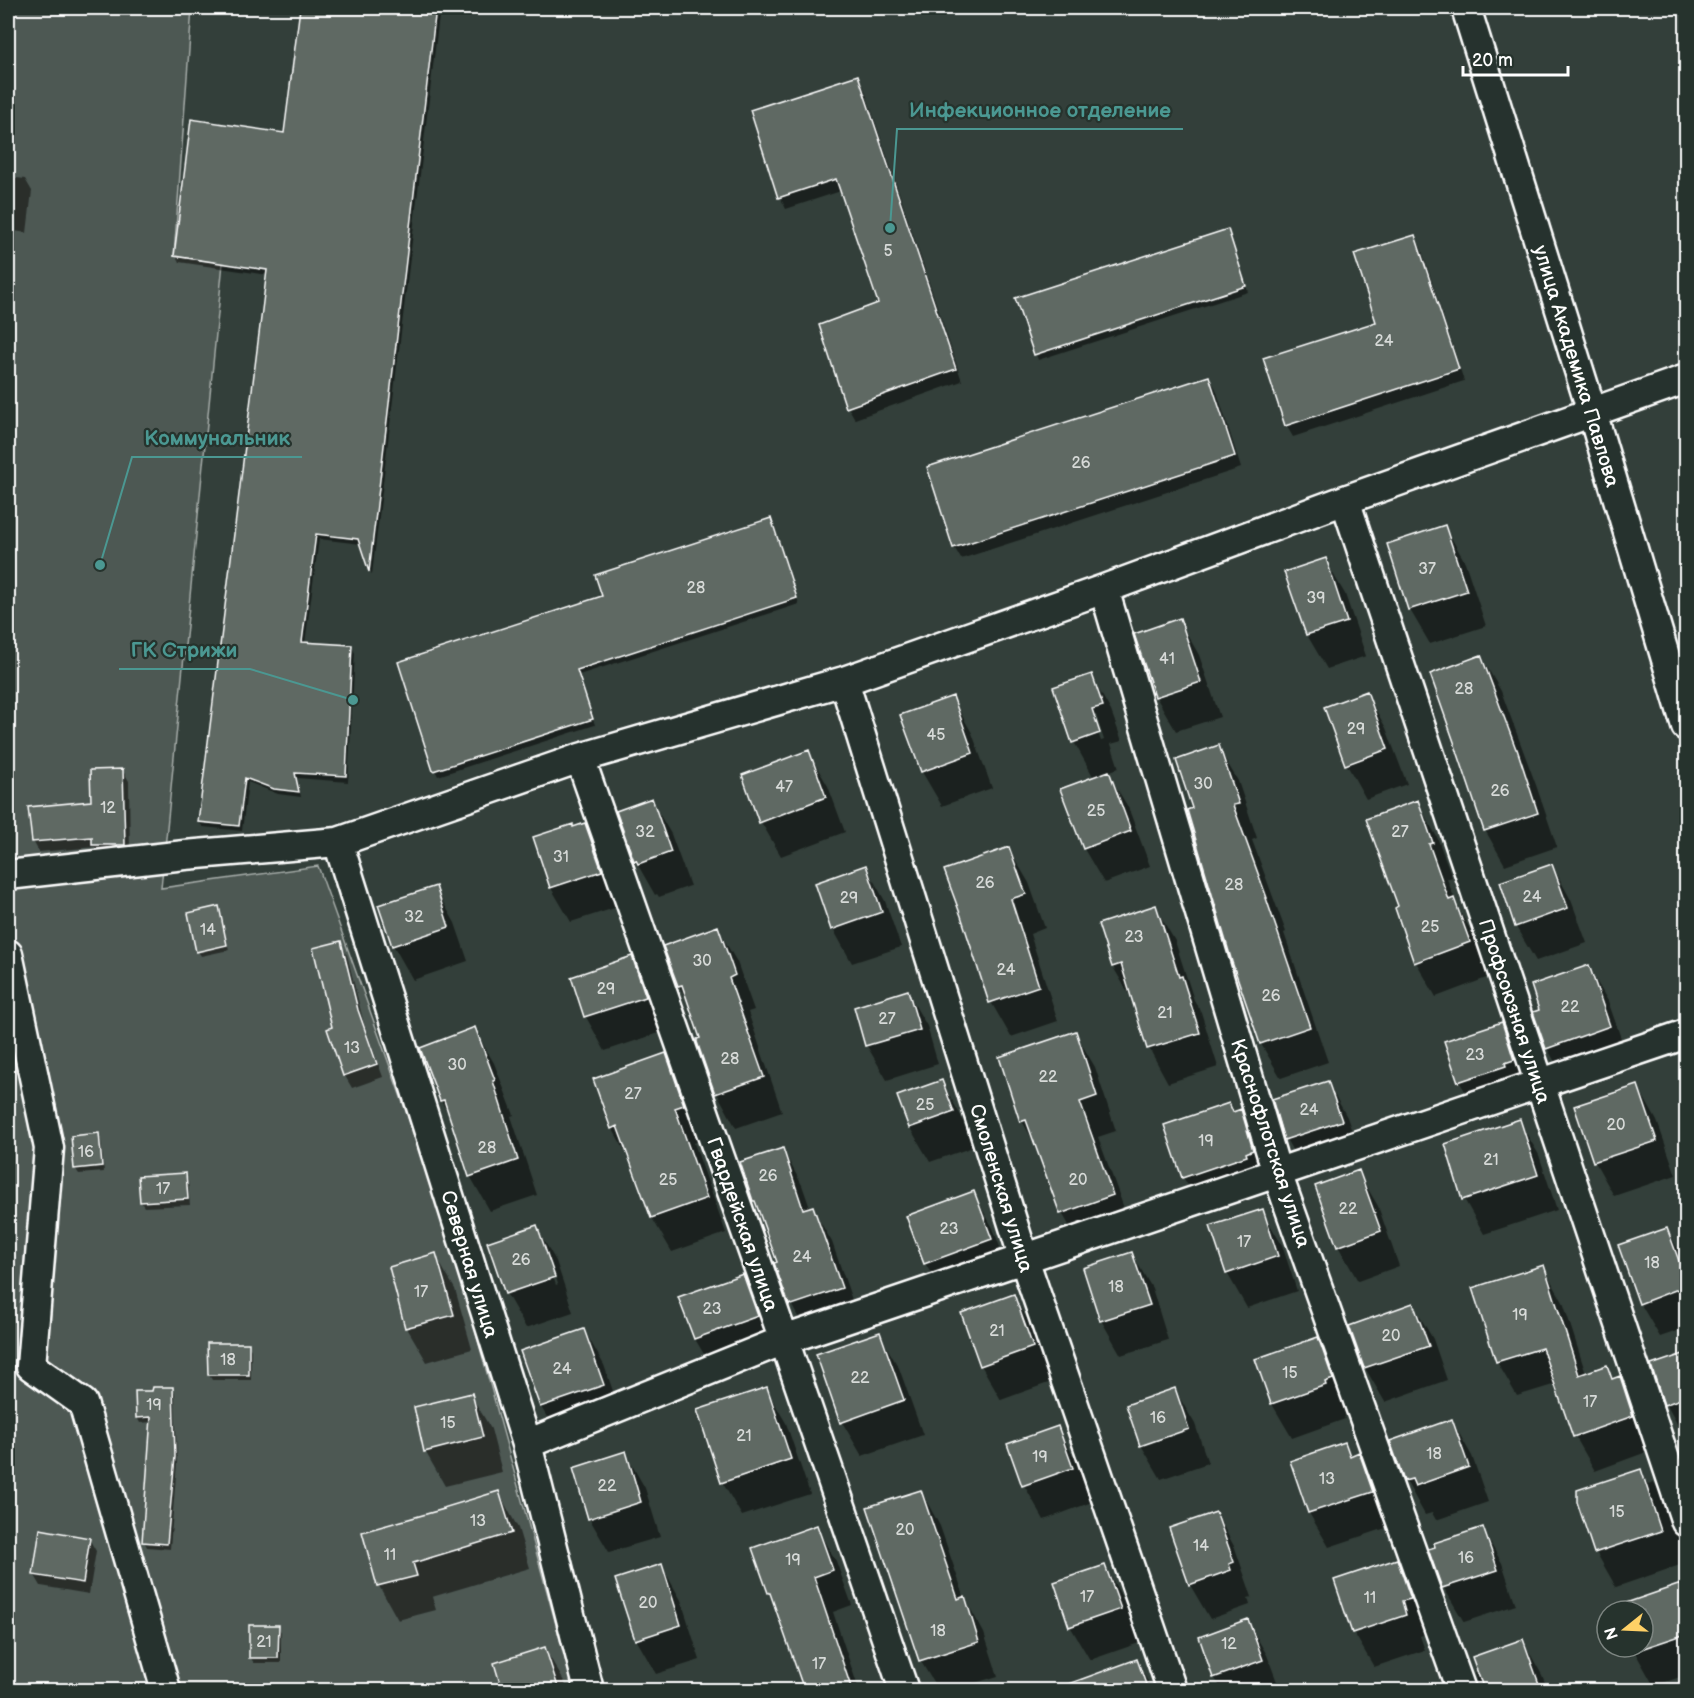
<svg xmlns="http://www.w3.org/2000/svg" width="1694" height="1698" font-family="'Balsamiq Sans',sans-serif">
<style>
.green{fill:#4d5853;stroke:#a6aca9;stroke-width:1.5}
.shadow{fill:#0007;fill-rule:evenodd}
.building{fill:#5f6964;stroke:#fff;stroke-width:1.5}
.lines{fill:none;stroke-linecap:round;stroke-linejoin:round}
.street-casing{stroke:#fff;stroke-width:33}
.street{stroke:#26332d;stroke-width:28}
.labels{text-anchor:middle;stroke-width:4.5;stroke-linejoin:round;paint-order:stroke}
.number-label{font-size:16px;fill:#d7dad8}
.street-label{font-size:20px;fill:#fff;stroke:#26332d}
.leader{fill:none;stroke:#4b9892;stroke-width:2}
.callout-dot{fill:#4b9892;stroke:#26332d;stroke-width:2}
.callout-label{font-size:21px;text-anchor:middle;font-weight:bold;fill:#4b9892;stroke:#26332d;stroke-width:4.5;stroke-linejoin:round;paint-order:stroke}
</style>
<rect width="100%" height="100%" fill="#333f3a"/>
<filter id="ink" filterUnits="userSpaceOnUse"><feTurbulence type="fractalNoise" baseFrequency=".0167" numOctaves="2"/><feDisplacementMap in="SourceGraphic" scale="12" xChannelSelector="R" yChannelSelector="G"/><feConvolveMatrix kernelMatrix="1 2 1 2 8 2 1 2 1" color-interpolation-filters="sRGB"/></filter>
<g filter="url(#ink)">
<path class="green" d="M 8,8 L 192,8 L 174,256 L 223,263 L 161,888 L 318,866 L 445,1220 L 574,1690 L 8,1690 Z"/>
<path class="shadow" d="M 302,8 L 440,8 L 372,575 L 361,544 L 319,539 L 305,644 L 352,647 L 355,653 L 348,782 L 297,778 L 301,797 L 278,794 L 248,782 L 242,831 L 203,827 L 199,822 L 268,275 L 179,262 L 176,256 L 286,134 Z
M 1139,8 L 1170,8 L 1143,14 Z
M 857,76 L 864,88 L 962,381 L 855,419 L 848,407 L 880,304 L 841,191 L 786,209 L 780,197 Z
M 8,177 L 25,179 L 32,191 L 27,233 L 8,230 Z
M 1230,236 L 1248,292 L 1038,360 L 1017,299 Z
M 1414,236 L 1421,248 L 1464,381 L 1293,437 L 1286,425 L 1377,323 Z
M 1209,377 L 1216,389 L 1241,468 L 961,559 L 954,547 Z
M 1686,443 L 1686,456 L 1682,444 Z
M 771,520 L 774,525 L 799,604 L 579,675 L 595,725 L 438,776 L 435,770 L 604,597 Z
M 1445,527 L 1465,562 L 1486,626 L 1430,644 L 1410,610 L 1389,545 Z
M 1325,560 L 1345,594 L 1366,656 L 1327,669 L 1307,635 L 1286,573 Z
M 1179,620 L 1199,655 L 1220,717 L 1176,731 L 1156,697 L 1136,635 Z
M 1481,657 L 1501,691 L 1536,785 L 1557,847 L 1505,865 L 1485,830 Z
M 1091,676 L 1111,711 L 1122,741 L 1111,744 L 1119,768 L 1107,772 L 1128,807 L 1150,866 L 1104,883 L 1084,849 L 1062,790 L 1094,778 L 1074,742 ZM 1092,715 L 1096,715 L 1104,740 L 1101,741 Z
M 1366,693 L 1386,728 L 1407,784 L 1366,799 L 1347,765 L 1326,708 Z
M 952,698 L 972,733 L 992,788 L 942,806 L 922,772 Z
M 1218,747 L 1238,781 L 1257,838 L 1252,840 L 1286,932 L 1284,933 L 1328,1062 L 1281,1078 L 1261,1044 L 1194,809 Z
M 808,752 L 828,786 L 845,832 L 781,856 L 761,822 Z
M 123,771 L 129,781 L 130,855 L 100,855 L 95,847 L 39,852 L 33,841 L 93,802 Z
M 651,800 L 671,834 L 690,886 L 659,897 L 657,894 L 655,895 L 635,860 Z
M 1417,802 L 1437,837 L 1452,877 L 1447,879 L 1459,910 L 1473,934 L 1489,977 L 1436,997 L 1416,962 L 1400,907 Z
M 584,824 L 604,859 L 621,906 L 571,922 L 551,888 L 573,828 Z
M 1009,849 L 1029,883 L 1045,928 L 1030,934 L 1058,1021 L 1011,1037 L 991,1002 Z
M 1552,865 L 1571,900 L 1587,943 L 1536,961 L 1516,927 Z
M 866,867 L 885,901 L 901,947 L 852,963 L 833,929 Z
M 435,888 L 455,923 L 468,961 L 413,980 L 393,945 Z
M 1155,907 L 1175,941 L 1194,1000 L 1201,1012 L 1218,1067 L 1168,1083 L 1149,1048 L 1133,1001 L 1113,967 L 1100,925 Z
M 218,908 L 221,913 L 229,950 L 201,956 L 198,951 Z
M 717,928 L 737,962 L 754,1010 L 748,1012 L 782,1112 L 736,1128 L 717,1093 L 702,1039 L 691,1007 L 679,986 L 665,947 Z
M 340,943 L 347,955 L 364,1024 L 383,1077 L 352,1088 L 345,1076 L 329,1030 L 334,1028 Z
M 631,958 L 651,993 L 665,1031 L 605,1051 L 586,1017 L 572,978 Z
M 1588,967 L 1608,1001 L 1629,1061 L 1567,1083 L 1547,1048 L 1541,1011 Z
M 907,992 L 927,1026 L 938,1064 L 887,1080 L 867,1046 L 856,1008 Z
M 1501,1024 L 1521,1058 L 1533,1094 L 1479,1115 L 1459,1081 Z
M 474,1029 L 494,1063 L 514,1115 L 511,1116 L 537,1195 L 490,1211 L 470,1176 L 452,1120 L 441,1101 L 422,1049 Z
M 1075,1033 L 1095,1067 L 1116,1131 L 1098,1137 L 1132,1230 L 1082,1248 L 1062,1213 L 1039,1151 L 1022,1121 Z
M 665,1055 L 685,1090 L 703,1139 L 694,1143 L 726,1233 L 672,1252 L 652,1218 L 632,1163 L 612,1128 Z
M 942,1082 L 961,1116 L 973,1147 L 930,1162 L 910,1128 Z
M 1328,1083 L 1347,1117 L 1360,1155 L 1306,1174 L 1286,1139 Z
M 1638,1087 L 1657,1121 L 1676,1175 L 1614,1196 L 1595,1162 L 1576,1107 Z
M 1229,1104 L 1234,1113 L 1240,1111 L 1260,1145 L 1272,1185 L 1203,1212 L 1183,1177 Z
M 1519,1121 L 1539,1155 L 1557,1210 L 1484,1234 L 1464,1199 Z
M 98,1135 L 101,1140 L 104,1172 L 79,1174 L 75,1168 Z
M 783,1150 L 802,1185 L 810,1208 L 812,1208 L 832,1242 L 860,1323 L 810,1339 L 791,1304 L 779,1263 L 761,1212 L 754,1201 Z
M 1358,1172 L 1378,1206 L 1399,1266 L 1358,1281 L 1338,1246 Z
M 185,1174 L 188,1180 L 190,1205 L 144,1207 L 141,1202 Z
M 973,1193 L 993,1228 L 1010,1274 L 945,1298 L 925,1263 Z
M 1262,1211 L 1282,1245 L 1297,1291 L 1247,1308 L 1227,1273 Z
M 536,1227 L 556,1261 L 573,1312 L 526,1328 L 506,1293 ZM 548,1262 L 551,1262 L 558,1284 L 556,1285 Z
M 1667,1229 L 1686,1264 L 1686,1328 L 1660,1337 L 1640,1303 Z
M 1132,1254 L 1152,1288 L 1168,1340 L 1121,1355 L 1101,1320 Z
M 435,1255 L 455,1289 L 472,1349 L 427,1362 L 407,1328 L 390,1268 Z
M 1543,1267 L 1563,1302 L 1586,1374 L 1606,1367 L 1614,1380 L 1619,1378 L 1639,1413 L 1652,1450 L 1595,1471 L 1575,1436 L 1556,1384 L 1517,1396 L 1497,1362 Z
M 743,1275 L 762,1310 L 777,1351 L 715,1373 L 695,1339 L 680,1298 Z
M 1014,1296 L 1034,1331 L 1051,1382 L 1001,1400 L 981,1365 Z
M 1413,1305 L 1433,1339 L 1447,1380 L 1385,1402 L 1365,1368 L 1351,1327 Z
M 584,1330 L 604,1365 L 623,1420 L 561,1441 L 541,1407 L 522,1352 Z
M 879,1334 L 899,1368 L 923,1435 L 862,1456 L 842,1422 Z
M 1317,1339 L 1337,1373 L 1352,1414 L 1344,1417 L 1345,1419 L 1292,1438 L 1272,1404 L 1257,1360 Z
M 248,1344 L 251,1350 L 251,1380 L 212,1380 L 209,1375 Z
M 1686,1354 L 1686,1438 L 1685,1438 L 1666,1404 L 1653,1366 Z
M 172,1388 L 175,1394 L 177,1463 L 170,1549 L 147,1547 L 144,1541 L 152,1422 L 140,1423 L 137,1417 L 154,1392 Z
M 766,1389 L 786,1423 L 810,1494 L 742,1516 L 722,1482 Z
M 1175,1390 L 1195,1424 L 1208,1463 L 1161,1479 L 1141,1445 Z
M 471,1395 L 491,1429 L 502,1472 L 445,1486 L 425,1451 Z
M 1452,1421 L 1472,1456 L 1488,1502 L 1436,1520 L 1432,1513 L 1425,1515 L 1406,1481 L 1392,1442 Z
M 1057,1428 L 1077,1462 L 1092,1502 L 1044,1520 L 1024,1485 Z
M 1345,1444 L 1352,1457 L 1358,1454 L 1378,1489 L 1392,1526 L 1329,1547 L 1309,1513 L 1292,1461 Z
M 625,1453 L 645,1488 L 660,1537 L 609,1552 L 589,1518 Z
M 1640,1471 L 1648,1484 L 1654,1482 L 1674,1517 L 1686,1554 L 1686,1563 L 1616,1587 L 1596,1552 L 1576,1492 Z
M 921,1491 L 940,1526 L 965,1599 L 984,1633 L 998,1676 L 952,1690 L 938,1690 L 920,1660 Z
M 499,1493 L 518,1528 L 530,1568 L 432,1597 L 436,1610 L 398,1620 L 379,1586 L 364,1533 Z
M 1216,1513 L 1235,1548 L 1252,1597 L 1248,1598 L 1250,1605 L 1210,1619 L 1190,1585 Z
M 816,1527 L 836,1561 L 852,1605 L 833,1612 L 859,1690 L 806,1690 L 775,1602 L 770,1593 Z
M 1482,1529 L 1502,1563 L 1516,1605 L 1464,1622 L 1444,1588 L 1430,1550 Z
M 89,1539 L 96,1551 L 89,1594 L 41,1586 L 34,1574 Z
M 1396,1561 L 1416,1595 L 1430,1633 L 1420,1636 L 1425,1650 L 1374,1667 L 1354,1633 L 1336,1581 Z
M 661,1565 L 681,1600 L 700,1660 L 656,1674 L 636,1639 Z
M 1105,1566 L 1124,1601 L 1139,1643 L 1090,1660 L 1070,1626 Z
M 1686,1584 L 1686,1675 L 1654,1686 L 1632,1647 L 1643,1647 L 1643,1611 L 1620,1611 L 1619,1607 Z
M 1247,1621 L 1267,1655 L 1280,1690 L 1222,1690 L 1214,1677 Z
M 278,1626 L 281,1632 L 281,1663 L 254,1663 L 250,1657 Z
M 1523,1641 L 1542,1675 L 1548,1690 L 1479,1690 L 1474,1673 L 1479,1671 Z
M 545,1649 L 565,1683 L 567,1690 L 504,1690 L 496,1664 Z
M 1136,1661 L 1153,1690 L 1093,1690 L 1088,1678 Z
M 1440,1684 L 1444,1690 L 1420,1690 Z"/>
<path class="building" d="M 300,8 L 436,8 L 369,572 L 358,539 L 316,534 L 302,642 L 352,645 L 346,776 L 295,773 L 299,792 L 274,789 L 245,778 L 239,826 L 198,822 L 267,270 L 174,256 L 191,119 L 284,133 Z
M 858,75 L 956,369 L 846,408 L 819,325 L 878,303 L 836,179 L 778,198 L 750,110 Z
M 1228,229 L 1246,286 L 1034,355 L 1015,298 Z
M 1415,235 L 1459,369 L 1285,426 L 1263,358 L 1376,322 L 1354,254 Z
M 1209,376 L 1235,456 L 953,548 L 927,467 Z
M 771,518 L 797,598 L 577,670 L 593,719 L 433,771 L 398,662 L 602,596 L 595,575 Z
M 1445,525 L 1467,591 L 1408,610 L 1387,544 Z
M 1326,558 L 1347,622 L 1306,635 L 1284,572 Z
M 1180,618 L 1201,682 L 1155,697 L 1134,634 Z
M 1481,655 L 1516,749 L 1517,749 L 1538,813 L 1484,831 L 1454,742 L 1430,674 Z
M 1092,674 L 1103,706 L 1092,709 L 1100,733 L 1072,743 L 1053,687 Z
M 1367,691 L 1388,749 L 1345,765 L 1324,707 Z
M 953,696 L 973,753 L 921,772 L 900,715 Z
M 1219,745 L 1239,804 L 1233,805 L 1267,898 L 1266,898 L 1310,1027 L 1260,1044 L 1232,962 L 1187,810 L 1192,808 L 1176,760 Z
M 809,750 L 826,797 L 759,823 L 742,775 Z
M 123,769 L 125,845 L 92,845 L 92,837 L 32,842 L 28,807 L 91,801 L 90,770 Z
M 1109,771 L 1131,831 L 1083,849 L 1060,789 Z
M 652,798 L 671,852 L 638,864 L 636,860 L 634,861 L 616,811 Z
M 1418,800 L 1433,843 L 1429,844 L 1449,900 L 1454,898 L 1470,942 L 1414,963 L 1395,908 L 1398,906 L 1366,819 Z
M 585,823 L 602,871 L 550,888 L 533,837 L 573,824 L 573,827 Z
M 1009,847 L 1026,894 L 1011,899 L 1039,986 L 989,1003 L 961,916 L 944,870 Z
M 1552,864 L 1568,908 L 1515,927 L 1500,882 Z
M 866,865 L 882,912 L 831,930 L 815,883 Z
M 436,886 L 449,927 L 392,946 L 378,905 Z
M 1156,905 L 1179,977 L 1182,976 L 1200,1033 L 1147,1049 L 1121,964 L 1112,967 L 1098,924 Z
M 219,906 L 227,945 L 196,952 L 188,913 Z
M 718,926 L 735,975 L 729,978 L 764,1077 L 715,1094 L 697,1042 L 697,1039 L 700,1038 L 682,985 L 678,986 L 663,946 Z
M 341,941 L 358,1010 L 377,1064 L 343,1076 L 327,1029 L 332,1027 L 313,948 Z
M 632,956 L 646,997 L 584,1017 L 571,977 Z
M 1589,965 L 1610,1026 L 1546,1049 L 1533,1012 L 1539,1010 L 1531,985 Z
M 908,990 L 920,1030 L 865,1046 L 854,1007 Z
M 1502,1022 L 1514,1060 L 1505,1063 L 1506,1066 L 1458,1082 L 1444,1041 Z
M 475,1027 L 495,1080 L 493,1081 L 518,1160 L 469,1177 L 444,1100 L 440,1101 L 420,1048 Z
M 1076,1031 L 1097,1096 L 1080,1102 L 1113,1195 L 1060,1214 L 1026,1120 L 1020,1122 L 999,1057 Z
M 666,1053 L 684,1105 L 675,1108 L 707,1198 L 651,1218 L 617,1126 L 611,1129 L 593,1079 Z
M 942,1080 L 954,1112 L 909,1128 L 897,1096 Z
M 1328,1081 L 1342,1121 L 1284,1140 L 1272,1099 Z
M 1638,1085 L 1657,1141 L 1593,1162 L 1574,1106 Z
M 1229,1103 L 1233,1112 L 1241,1109 L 1253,1150 L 1246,1153 L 1247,1156 L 1182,1178 L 1164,1125 Z
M 1520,1119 L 1538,1175 L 1462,1200 L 1445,1144 Z
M 99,1133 L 102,1166 L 74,1169 L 71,1136 Z
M 783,1148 L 803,1209 L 813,1206 L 842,1288 L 792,1305 L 791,1304 L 789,1305 L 774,1263 L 777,1262 L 755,1201 L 753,1201 L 740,1162 Z
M 1359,1170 L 1381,1231 L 1337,1247 L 1315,1186 Z
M 186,1173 L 188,1199 L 140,1202 L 138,1176 Z
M 974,1191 L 992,1239 L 924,1264 L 906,1216 Z
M 1263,1209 L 1278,1256 L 1226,1274 L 1210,1226 Z
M 537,1225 L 555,1277 L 505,1294 L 487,1242 Z
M 1667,1228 L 1686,1280 L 1686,1286 L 1639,1304 L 1618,1245 Z
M 1132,1252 L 1150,1305 L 1100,1321 L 1083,1268 Z
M 436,1253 L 454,1315 L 405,1328 L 389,1267 Z
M 1544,1265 L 1579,1375 L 1607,1365 L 1612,1379 L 1620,1376 L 1633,1416 L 1573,1437 L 1542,1348 L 1496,1362 L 1472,1288 Z
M 743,1274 L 758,1316 L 694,1339 L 678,1297 Z
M 1014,1294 L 1033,1347 L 980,1366 L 961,1313 Z
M 1413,1303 L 1429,1346 L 1364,1368 L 1349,1326 Z
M 584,1329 L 604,1385 L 540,1407 L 520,1351 Z
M 880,1332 L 904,1400 L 840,1423 L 816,1354 Z
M 1318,1337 L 1333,1379 L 1325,1382 L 1326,1385 L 1271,1404 L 1255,1359 Z
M 207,1343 L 249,1343 L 249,1375 L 208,1375 Z
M 1686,1353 L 1686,1397 L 1664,1405 L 1651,1365 Z
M 153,1387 L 173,1387 L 175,1457 L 167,1544 L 142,1542 L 151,1417 L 136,1418 L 135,1391 L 152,1391 Z
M 767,1387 L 791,1459 L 721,1483 L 697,1410 Z
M 1175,1388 L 1189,1429 L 1140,1446 L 1126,1405 Z
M 472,1393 L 483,1437 L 424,1452 L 414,1407 Z
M 1452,1419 L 1469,1467 L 1415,1486 L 1412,1479 L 1404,1481 L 1390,1441 Z
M 1058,1426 L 1073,1468 L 1022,1486 L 1007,1444 Z
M 1345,1442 L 1350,1456 L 1359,1452 L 1373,1492 L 1308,1513 L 1290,1461 Z
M 626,1451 L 641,1502 L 588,1519 L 573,1468 Z
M 1641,1469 L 1661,1531 L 1594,1553 L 1577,1502 L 1577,1490 Z
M 921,1490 L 958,1599 L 965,1596 L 979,1642 L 919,1661 L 867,1507 Z
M 499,1491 L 512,1533 L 413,1563 L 417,1576 L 377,1586 L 362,1532 L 444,1509 L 443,1508 Z
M 1216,1512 L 1234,1562 L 1229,1564 L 1231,1570 L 1189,1585 L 1169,1528 Z
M 817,1525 L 833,1570 L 814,1577 L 852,1690 L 804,1690 L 770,1593 L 768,1593 L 752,1548 Z
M 1483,1527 L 1498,1570 L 1442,1588 L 1428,1549 L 1435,1547 L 1434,1543 Z
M 40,1529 L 90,1538 L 83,1583 L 33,1575 Z
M 1397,1559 L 1411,1599 L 1402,1601 L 1406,1615 L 1352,1633 L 1334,1580 Z
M 662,1564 L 681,1625 L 635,1640 L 615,1579 Z
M 1105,1565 L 1121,1609 L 1069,1627 L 1054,1582 Z
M 1681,1584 L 1686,1601 L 1686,1634 L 1632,1652 L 1630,1647 L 1643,1647 L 1643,1611 L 1618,1611 L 1617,1606 Z
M 1248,1619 L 1263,1660 L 1213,1678 L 1199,1637 Z
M 249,1625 L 279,1625 L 278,1658 L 249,1658 Z
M 1523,1639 L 1539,1684 L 1519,1690 L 1484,1690 L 1472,1657 Z
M 545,1647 L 559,1690 L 502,1690 L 494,1663 Z
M 1137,1659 L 1148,1690 L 1060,1690 L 1060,1687 Z"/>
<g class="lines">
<defs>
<path id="street" d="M 1466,8 L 1592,412 L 1686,726
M 1345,500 L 1686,1522
M 1104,589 L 1277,1173 L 1461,1690
M 844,681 L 1024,1259 L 1172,1690
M 580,758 L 784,1340 L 904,1690
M 338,842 L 527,1444 L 589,1690
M 8,875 L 185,855 L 338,842 L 580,758 L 844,681 L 1104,589 L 1345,500 L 1686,379
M 8,954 L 49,1148 L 31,1366 L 83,1403 L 166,1690
M 527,1444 L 784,1340 L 1686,1034"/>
</defs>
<use href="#street" class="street-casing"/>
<use href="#street" class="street"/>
</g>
</g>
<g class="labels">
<g class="number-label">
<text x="888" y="256">5</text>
<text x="1384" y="346">24</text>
<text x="1081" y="468">26</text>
<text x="1427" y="574">37</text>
<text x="696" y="593">28</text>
<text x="1316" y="603">39</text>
<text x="1167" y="664">41</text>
<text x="1464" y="694">28</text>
<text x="1356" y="734">29</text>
<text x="936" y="740">45</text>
<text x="1203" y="789">30</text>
<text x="784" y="792">47</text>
<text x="1500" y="796">26</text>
<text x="108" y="813">12</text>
<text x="1096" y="816">25</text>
<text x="645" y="837">32</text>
<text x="1400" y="837">27</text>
<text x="561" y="862">31</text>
<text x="985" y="888">26</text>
<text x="1234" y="890">28</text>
<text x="1532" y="902">24</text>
<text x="849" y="903">29</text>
<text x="414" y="922">32</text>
<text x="1430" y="932">25</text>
<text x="208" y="935">14</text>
<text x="1134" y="942">23</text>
<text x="702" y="966">30</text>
<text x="1006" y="975">24</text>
<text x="606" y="994">29</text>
<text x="1271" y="1001">26</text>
<text x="1570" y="1012">22</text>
<text x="1165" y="1018">21</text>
<text x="887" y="1024">27</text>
<text x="352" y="1053">13</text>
<text x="1475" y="1060">23</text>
<text x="730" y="1064">28</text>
<text x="457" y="1070">30</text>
<text x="1048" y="1082">22</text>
<text x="633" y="1099">27</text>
<text x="925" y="1110">25</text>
<text x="1309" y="1115">24</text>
<text x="1616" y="1130">20</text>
<text x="1206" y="1146">19</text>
<text x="487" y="1153">28</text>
<text x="86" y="1157">16</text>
<text x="1491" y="1165">21</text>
<text x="768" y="1181">26</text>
<text x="668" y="1185">25</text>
<text x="1078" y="1185">20</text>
<text x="163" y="1194">17</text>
<text x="1348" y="1214">22</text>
<text x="949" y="1234">23</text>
<text x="1244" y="1247">17</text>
<text x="802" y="1262">24</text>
<text x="521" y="1265">26</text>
<text x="1652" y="1268">18</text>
<text x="1116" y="1292">18</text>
<text x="421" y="1297">17</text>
<text x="712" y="1314">23</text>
<text x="1520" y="1320">19</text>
<text x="997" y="1336">21</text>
<text x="1391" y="1341">20</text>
<text x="228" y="1365">18</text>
<text x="562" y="1374">24</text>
<text x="1290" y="1378">15</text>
<text x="860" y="1383">22</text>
<text x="1590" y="1407">17</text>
<text x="154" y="1410">19</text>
<text x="1158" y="1423">16</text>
<text x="448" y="1428">15</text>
<text x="744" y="1441">21</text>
<text x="1434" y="1459">18</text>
<text x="1040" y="1462">19</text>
<text x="1327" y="1484">13</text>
<text x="607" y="1491">22</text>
<text x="1617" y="1517">15</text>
<text x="478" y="1526">13</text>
<text x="905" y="1535">20</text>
<text x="1201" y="1551">14</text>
<text x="390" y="1560">11</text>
<text x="1466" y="1563">16</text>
<text x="793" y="1565">19</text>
<text x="1087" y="1602">17</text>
<text x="1370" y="1603">11</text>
<text x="648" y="1608">20</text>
<text x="938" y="1636">18</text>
<text x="264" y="1647">21</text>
<text x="1229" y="1649">12</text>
<text x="819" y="1669">17</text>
</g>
<g class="street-label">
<text transform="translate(1577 366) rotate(73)" y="7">улица Академика Павлова</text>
<text transform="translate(1515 1011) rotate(72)" y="7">Профсоюзная улица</text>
<text transform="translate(1271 1143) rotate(72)" y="7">Краснофлотская улица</text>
<text transform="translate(1002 1188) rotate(73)" y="7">Смоленская улица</text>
<text transform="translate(743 1224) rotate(71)" y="7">Гвардейская улица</text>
<text transform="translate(470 1264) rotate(73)" y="7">Северная улица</text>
</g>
</g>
<path class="leader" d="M890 228L897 129H1183M100 565L132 457H302M353 700L250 669H119"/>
<g class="callout-dot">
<circle cx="890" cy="228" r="6"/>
<circle cx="100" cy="565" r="6"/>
<circle cx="353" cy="700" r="6"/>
</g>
<g class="callout-label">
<text x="1040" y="117">Инфекционное отделение</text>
<text x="217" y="445">Коммунальник</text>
<text x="184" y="657">ГК Стрижи</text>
</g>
<rect width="1694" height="1698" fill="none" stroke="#26332d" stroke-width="30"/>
<rect x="15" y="15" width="1664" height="1668" fill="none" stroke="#fff" stroke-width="2" filter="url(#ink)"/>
<g transform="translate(1625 1629) rotate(252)"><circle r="28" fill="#26332d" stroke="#7d8581" stroke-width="1.5"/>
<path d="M0-4.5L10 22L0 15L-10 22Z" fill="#ffd166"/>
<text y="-9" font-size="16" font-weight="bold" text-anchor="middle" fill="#ffffff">N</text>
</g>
<path d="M1463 66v9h105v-9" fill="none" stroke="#ffffff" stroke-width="3"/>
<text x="1472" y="66" font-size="18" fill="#ffffff" stroke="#26332d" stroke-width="4.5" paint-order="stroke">20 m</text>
</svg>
